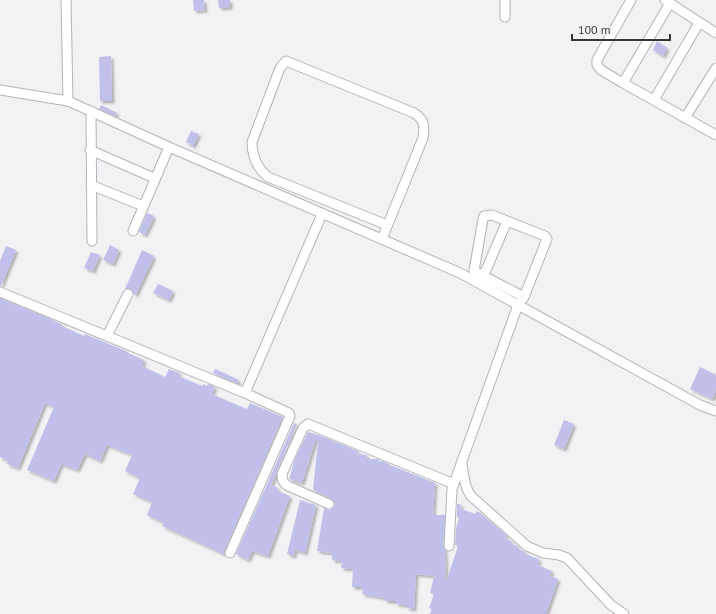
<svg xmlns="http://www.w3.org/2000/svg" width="716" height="614" font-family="'PT Sans',sans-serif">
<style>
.building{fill:#c0c0eb;filter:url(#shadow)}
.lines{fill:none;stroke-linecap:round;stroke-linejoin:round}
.minor-casing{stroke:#b4b4b8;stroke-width:11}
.minor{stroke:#fff;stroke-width:9}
</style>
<defs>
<filter id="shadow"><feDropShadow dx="2.5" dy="2.5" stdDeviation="1" flood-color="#0004"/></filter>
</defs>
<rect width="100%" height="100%" fill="#f2f2f5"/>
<path class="building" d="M 193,0 L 204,0 L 205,10 L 194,11 Z
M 218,0 L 230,0 L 230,7 L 219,8 Z
M 657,41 L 667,48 L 663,56 L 653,50 Z
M 111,56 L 112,101 L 100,101 L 99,57 Z
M 101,105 L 117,113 L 115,116 L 99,109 Z
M 191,131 L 199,134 L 193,146 L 186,142 Z
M 147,213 L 154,216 L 145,235 L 139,232 Z
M 110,245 L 119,250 L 113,264 L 103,260 Z
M 6,246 L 16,250 L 1,286 L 0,286 L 0,261 Z
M 142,250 L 154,256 L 135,296 L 131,289 L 125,289 Z
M 91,252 L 100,255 L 93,271 L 84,268 Z
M 158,284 L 173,291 L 169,300 L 153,293 Z
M 0,298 L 48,318 L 63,325 L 62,326 L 84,336 L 85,334 L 128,352 L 128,353 L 144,360 L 142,366 L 165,377 L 169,369 L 180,373 L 178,376 L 202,386 L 203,384 L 207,386 L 208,384 L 215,387 L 212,394 L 230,402 L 247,409 L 250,403 L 283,417 L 224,551 L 224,554 L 162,526 L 164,523 L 147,515 L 152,502 L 133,494 L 140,478 L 125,471 L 132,455 L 107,445 L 100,461 L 85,454 L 77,470 L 61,464 L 54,481 L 27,470 L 54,407 L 45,403 L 18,468 L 7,464 L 8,461 L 0,457 Z
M 700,367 L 716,375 L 716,390 L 712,399 L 690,389 Z
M 215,369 L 239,380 L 237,383 L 213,373 Z
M 564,420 L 574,424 L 564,449 L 554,445 Z
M 294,423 L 297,424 L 271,485 L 278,488 L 277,491 L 290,496 L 268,556 L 252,551 L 248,560 L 236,554 Z
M 308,432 L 319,435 L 358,451 L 358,454 L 367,455 L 367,459 L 379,459 L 379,461 L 383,461 L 390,465 L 435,483 L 433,515 L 445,515 L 443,546 L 445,551 L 446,582 L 458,546 L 455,545 L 456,528 L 459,518 L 457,517 L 457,504 L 462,505 L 460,509 L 476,514 L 476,511 L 481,513 L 482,516 L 485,517 L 506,535 L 505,539 L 512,541 L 511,544 L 518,546 L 518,549 L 526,552 L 525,554 L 539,559 L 538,565 L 552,571 L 550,576 L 558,579 L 546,614 L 430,614 L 432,609 L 429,608 L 434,594 L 430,593 L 434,576 L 416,574 L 414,609 L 407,608 L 407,605 L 396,604 L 396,601 L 385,601 L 385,598 L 362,594 L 363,587 L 352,587 L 353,569 L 341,568 L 342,561 L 332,560 L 332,553 L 317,551 L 324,508 L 330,510 L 334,507 L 335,504 L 332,499 L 313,490 L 318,441 L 315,441 L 302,483 L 289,479 L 295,459 Z
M 300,500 L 316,505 L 305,553 L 295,550 L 294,556 L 287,554 Z"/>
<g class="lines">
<defs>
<path id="minor" d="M 66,0 L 68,101
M 631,0 L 597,60 L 597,65 L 601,70 L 623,83 L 716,135
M 665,0 L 716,33
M 505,17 L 505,0
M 623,83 L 670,3
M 0,90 L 68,101 L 169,147 L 460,273 L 700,405 L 716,411
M 654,100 L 699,23
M 91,111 L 92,241
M 685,118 L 716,68
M 90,150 L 154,178
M 91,185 L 143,206
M 133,231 L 169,147
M 382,239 L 423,138 C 425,126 424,119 414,113 L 286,61 L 280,68 L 252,142 C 252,157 257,168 268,177 L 387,225
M 484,275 L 507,221
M 0,292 L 245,393
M 107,336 L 128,294
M 462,464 C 464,475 464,487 471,496 L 527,546 L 543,553 L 559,555 L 567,558 L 611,605 L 624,614
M 329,504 L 288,486 C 283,483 282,480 282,474 L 303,428 L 308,424 L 454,484
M 449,546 L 452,489 L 518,305 L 524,297 L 547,239 L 545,236 L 492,215 L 484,216 L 483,219 L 474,271 L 524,297
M 230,553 L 290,416 L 289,413 L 245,393 L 322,214"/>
</defs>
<use href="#minor" class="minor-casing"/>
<use href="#minor" class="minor"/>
</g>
<path d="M572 34v6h98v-6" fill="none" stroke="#363637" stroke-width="2"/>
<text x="578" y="34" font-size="12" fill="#363637" stroke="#f2f2f5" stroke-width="3" paint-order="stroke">100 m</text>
</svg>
